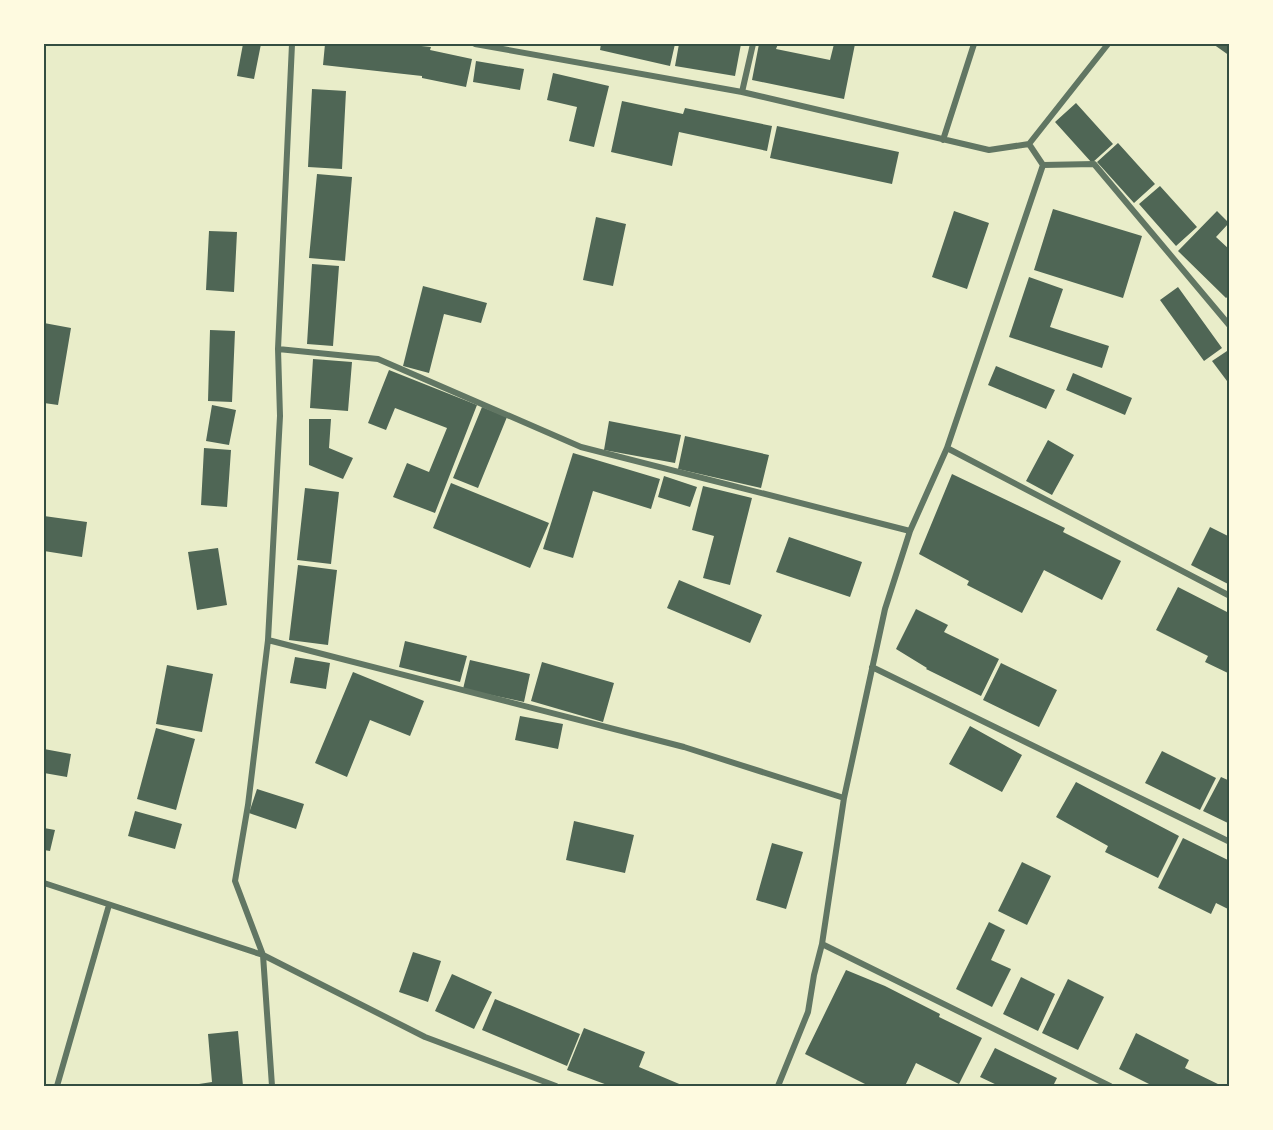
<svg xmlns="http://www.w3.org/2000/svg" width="1273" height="1130" font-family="Spectral,serif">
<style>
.building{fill:#4f6655}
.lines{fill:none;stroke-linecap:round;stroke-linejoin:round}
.minor{stroke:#617663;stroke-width:6}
.neatline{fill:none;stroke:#344e41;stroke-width:2}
</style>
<rect width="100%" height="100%" fill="#e9edc9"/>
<path class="building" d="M 243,44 L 261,44 L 254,79 L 237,76 Z
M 325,44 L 402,44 L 431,47 L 430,50 L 472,59 L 466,87 L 422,78 L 422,76 L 323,65 Z
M 601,44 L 675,44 L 670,66 L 600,50 Z
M 679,44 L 741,44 L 735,76 L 675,66 Z
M 759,44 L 778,44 L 776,49 L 830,60 L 834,44 L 855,44 L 844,99 L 752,80 Z
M 1213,44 L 1230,44 L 1230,56 Z
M 476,61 L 524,69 L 520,90 L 473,82 Z
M 553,73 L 609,86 L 594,147 L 569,141 L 577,107 L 547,100 Z
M 312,89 L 346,91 L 342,169 L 308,167 Z
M 622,101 L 683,114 L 685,108 L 772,126 L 767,151 L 679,132 L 672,166 L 611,152 Z
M 1076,103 L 1113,144 L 1092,163 L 1055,122 Z
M 777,126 L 899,152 L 892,184 L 770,158 Z
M 1118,143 L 1155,184 L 1134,203 L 1097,162 Z
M 317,174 L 352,177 L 345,261 L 309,258 Z
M 1160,186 L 1197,227 L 1176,246 L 1139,204 Z
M 1053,209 L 1142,236 L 1123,298 L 1034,270 Z
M 954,211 L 989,223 L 967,289 L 932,277 Z
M 1217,211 L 1229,223 L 1216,237 L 1230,250 L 1230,295 L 1226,298 L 1178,251 Z
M 596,217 L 626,224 L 613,286 L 583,280 Z
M 209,231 L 237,232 L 234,292 L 206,290 Z
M 312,264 L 339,266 L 333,346 L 307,344 Z
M 1029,277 L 1063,289 L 1050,327 L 1109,346 L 1102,368 L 1009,337 Z
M 423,286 L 487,303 L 481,323 L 444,314 L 429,373 L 403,366 Z
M 1178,287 L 1222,348 L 1204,361 L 1160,300 Z
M 44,323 L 71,328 L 58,405 L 44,403 Z
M 210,330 L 235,331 L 232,402 L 208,401 Z
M 1230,349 L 1230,385 L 1212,361 Z
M 313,359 L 352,362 L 348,411 L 310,408 Z
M 996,366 L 1055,390 L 1046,409 L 988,385 Z
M 389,370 L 477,405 L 435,513 L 393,497 L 407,463 L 429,472 L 447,428 L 395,408 L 386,430 L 368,423 Z
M 1073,373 L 1132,398 L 1125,415 L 1066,390 Z
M 212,405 L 236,410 L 229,445 L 206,441 Z
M 482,407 L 507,417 L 478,488 L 453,478 Z
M 309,419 L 331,419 L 329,448 L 353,458 L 343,479 L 309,465 Z
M 609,421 L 681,435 L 675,463 L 604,450 Z
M 685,436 L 769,455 L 761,488 L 678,469 Z
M 1048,440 L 1074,455 L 1052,495 L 1026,481 Z
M 204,448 L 231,450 L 227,507 L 201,505 Z
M 573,453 L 660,479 L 651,509 L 593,491 L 573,558 L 543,549 Z
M 952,474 L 1065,528 L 1063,532 L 1121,561 L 1102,600 L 1044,570 L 1022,613 L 967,585 L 969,581 L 919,554 Z
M 664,476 L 697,487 L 690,507 L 658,497 Z
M 451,483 L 549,523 L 530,568 L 433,528 Z
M 703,486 L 752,498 L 730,585 L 703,578 L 714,536 L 692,530 Z
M 305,488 L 339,492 L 331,564 L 297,560 Z
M 44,516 L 87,522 L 82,557 L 44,551 Z
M 1210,527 L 1230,537 L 1230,585 L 1191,565 Z
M 789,537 L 862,562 L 850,597 L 776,572 Z
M 218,548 L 227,605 L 197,610 L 188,552 Z
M 298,565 L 337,570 L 328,645 L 289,640 Z
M 679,580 L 762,615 L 750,643 L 667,608 Z
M 1178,587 L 1229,613 L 1230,674 L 1205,662 L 1208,656 L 1156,630 Z
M 916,609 L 948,625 L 944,632 L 999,659 L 981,696 L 926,669 L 927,668 L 896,649 Z
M 405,641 L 467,656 L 460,682 L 399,667 Z
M 295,657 L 330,663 L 326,689 L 290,683 Z
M 470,660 L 530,674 L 524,702 L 463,689 Z
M 542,662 L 614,683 L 603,722 L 531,701 Z
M 1001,663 L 1057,690 L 1039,727 L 983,700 Z
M 167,665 L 213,674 L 202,732 L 156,724 Z
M 353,672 L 424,701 L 410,736 L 370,720 L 347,777 L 315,763 Z
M 520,716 L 563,724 L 558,749 L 515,740 Z
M 970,726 L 1022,755 L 1002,792 L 949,764 Z
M 156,728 L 195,739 L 176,810 L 137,799 Z
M 44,749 L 71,754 L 67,777 L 44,773 Z
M 1162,751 L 1216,778 L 1200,810 L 1145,783 Z
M 1221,777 L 1230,781 L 1230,824 L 1203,811 Z
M 1076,782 L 1179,836 L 1158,878 L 1105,852 L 1108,846 L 1056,817 Z
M 257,789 L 304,804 L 296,829 L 249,813 Z
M 135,811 L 182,824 L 175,849 L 128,836 Z
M 574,821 L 634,835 L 625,873 L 566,860 Z
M 44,828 L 55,830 L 50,851 L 44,850 Z
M 1183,838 L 1230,861 L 1230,910 L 1216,903 L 1211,914 L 1158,888 Z
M 772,843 L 803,852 L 786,909 L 756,900 Z
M 1022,862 L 1051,876 L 1027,925 L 998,911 Z
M 989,922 L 1005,930 L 991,960 L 1011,969 L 992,1007 L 956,989 Z
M 413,952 L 441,961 L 428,1002 L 399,992 Z
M 846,970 L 885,986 L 940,1014 L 939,1017 L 982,1038 L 959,1084 L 916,1063 L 905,1086 L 869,1086 L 805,1054 Z
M 452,974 L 492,992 L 474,1029 L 435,1011 Z
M 1021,977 L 1055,994 L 1038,1031 L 1003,1014 Z
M 1068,979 L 1104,997 L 1078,1050 L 1042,1033 Z
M 495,999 L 580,1034 L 567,1066 L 482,1030 Z
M 584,1028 L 645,1052 L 639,1067 L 684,1086 L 610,1086 L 567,1070 Z
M 238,1031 L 243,1086 L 199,1086 L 199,1084 L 212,1082 L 208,1034 Z
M 1136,1033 L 1189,1060 L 1185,1068 L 1222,1086 L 1153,1086 L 1119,1069 Z
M 995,1048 L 1057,1078 L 1053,1086 L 999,1086 L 980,1077 Z"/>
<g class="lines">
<path class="minor" d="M 475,44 L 742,92 L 989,150 L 1029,144 L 1043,165 L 1094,164 L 1230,326
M 742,92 L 753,44
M 943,140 L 974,44
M 1029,144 L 1108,44
M 278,349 L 378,359 L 581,447 L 910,531
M 947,448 L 1230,596
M 268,640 L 684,747 L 844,798
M 872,667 L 1230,842
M 44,883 L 263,955 L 425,1037 L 556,1086
M 822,944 L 1110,1086
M 57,1086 L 109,905
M 272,1086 L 263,955 L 235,881 L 248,805 L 268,640 L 280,416 L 278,349 L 292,44
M 778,1086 L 808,1012 L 814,975 L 822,944 L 844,798 L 885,609 L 910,531 L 947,448 L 1043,165"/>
</g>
<rect width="1273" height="1130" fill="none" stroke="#fefae0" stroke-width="90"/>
<rect x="45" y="45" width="1183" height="1040" class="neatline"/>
</svg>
